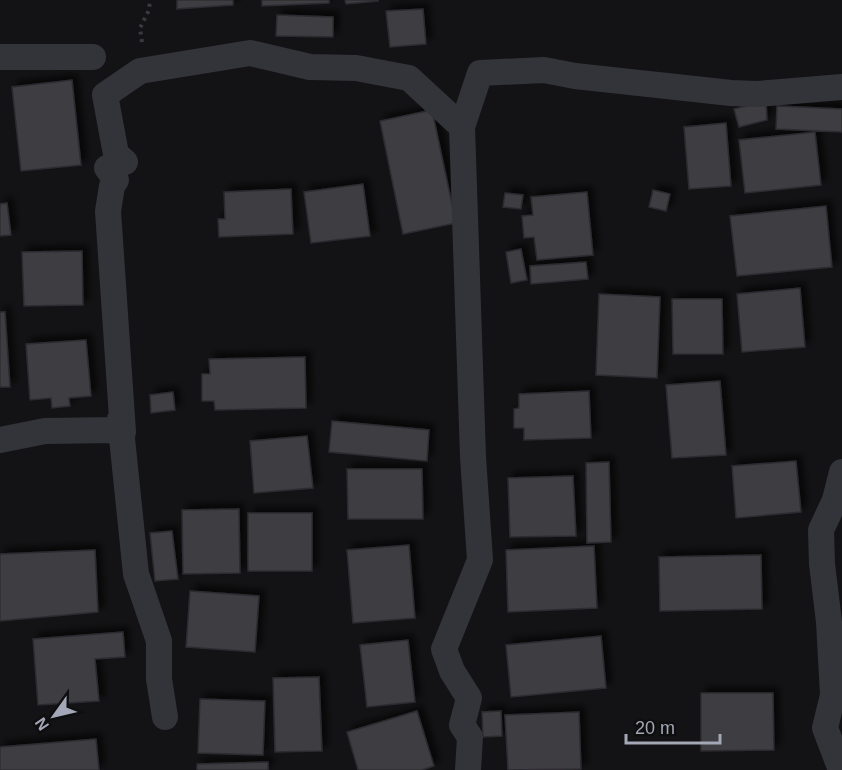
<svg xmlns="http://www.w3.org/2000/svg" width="842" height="770" font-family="Helvetica,sans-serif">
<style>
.building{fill:#3c3c42;stroke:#2d2c31;stroke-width:1.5;filter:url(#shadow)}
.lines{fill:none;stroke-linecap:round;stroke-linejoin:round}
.path{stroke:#393b41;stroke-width:4;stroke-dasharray:3 4.5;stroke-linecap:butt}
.street{stroke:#33343a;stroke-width:26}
</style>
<defs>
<filter id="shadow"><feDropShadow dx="5.5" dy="-5.5" stdDeviation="3" flood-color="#0009"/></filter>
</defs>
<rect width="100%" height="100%" fill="#131214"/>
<path class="building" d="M 177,0 L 233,0 L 233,5 L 177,9 Z
M 262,0 L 329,0 L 329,3 L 262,6 Z
M 345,0 L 378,0 L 378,1 L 346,4 Z
M 423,9 L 426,44 L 390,47 L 386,11 Z
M 277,15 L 333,17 L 333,37 L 276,36 Z
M 72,80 L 81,165 L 21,171 L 12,87 Z
M 766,101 L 767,120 L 739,127 L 734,109 Z
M 777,106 L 842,109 L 842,132 L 776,129 Z
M 432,110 L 456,223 L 403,234 L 380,121 Z
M 726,123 L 731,186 L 689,189 L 684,127 Z
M 815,132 L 821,185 L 745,193 L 739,140 Z
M 363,184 L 370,236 L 311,243 L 304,192 Z
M 291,189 L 293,234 L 219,237 L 218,219 L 225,219 L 224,192 Z
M 653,190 L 670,194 L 666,211 L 649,207 Z
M 587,192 L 593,255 L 537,260 L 534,237 L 524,238 L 522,216 L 533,215 L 531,197 Z
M 505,193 L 523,195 L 521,209 L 503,207 Z
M 7,203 L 11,235 L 0,236 L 0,204 Z
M 826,206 L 832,267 L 737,276 L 730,216 Z
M 521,249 L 527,280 L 511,283 L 506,252 Z
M 82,251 L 83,305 L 24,306 L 22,252 Z
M 586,262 L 588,279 L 531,284 L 530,266 Z
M 800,288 L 805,347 L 742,352 L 737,294 Z
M 599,294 L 660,297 L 657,378 L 596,375 Z
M 672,299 L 722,299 L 723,354 L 673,354 Z
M 0,312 L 5,312 L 10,387 L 0,387 Z
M 86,340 L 91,396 L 69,398 L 70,406 L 52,408 L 51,398 L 30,400 L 26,344 Z
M 305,357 L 306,408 L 215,410 L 214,401 L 202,401 L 202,374 L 210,374 L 209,359 Z
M 720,381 L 726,455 L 672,458 L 666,385 Z
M 589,391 L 591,438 L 524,440 L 524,428 L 514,428 L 514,409 L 519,408 L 519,394 Z
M 173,392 L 175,410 L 151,413 L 150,395 Z
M 332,421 L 429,430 L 427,461 L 329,452 Z
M 307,436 L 313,488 L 254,493 L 250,441 Z
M 796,461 L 801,512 L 736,518 L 732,466 Z
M 609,462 L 611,542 L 587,543 L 586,463 Z
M 347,469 L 422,469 L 423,519 L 348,519 Z
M 573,476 L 576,536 L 510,537 L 508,478 Z
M 239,509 L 240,573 L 183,574 L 182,510 Z
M 248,513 L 312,513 L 312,571 L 248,571 Z
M 172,531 L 178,579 L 155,581 L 150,533 Z
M 409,545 L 415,618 L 353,623 L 347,550 Z
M 594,546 L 597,608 L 508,612 L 506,550 Z
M 95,550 L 98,612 L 0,621 L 0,554 Z
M 761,555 L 762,609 L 660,611 L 659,557 Z
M 190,591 L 259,596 L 255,652 L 186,647 Z
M 123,632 L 125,657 L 95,659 L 99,701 L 38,705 L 33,639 Z
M 601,636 L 606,688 L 511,697 L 506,645 Z
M 408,640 L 415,702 L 367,707 L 360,645 Z
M 319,677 L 322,751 L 275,752 L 273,678 Z
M 701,693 L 773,693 L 774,750 L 701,751 Z
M 200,699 L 265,701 L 263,755 L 198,753 Z
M 417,711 L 434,766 L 422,770 L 358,770 L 347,732 Z
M 501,711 L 502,736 L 483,737 L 482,712 Z
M 579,712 L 581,769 L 508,770 L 505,715 Z
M 96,739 L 99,770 L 0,770 L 0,747 Z
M 268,762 L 268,770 L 197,770 L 197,764 Z"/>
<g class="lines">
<path class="path" d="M 142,42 L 140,28 L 149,10 L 150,0"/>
<path class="street" d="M 0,57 L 93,57
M 462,127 L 473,457 L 480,560 L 444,649 L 452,671 L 469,698 L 462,725 L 470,737 L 468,770
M 121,423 L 120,419 L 136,574 L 159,641 L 159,679 L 165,717
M 123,432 L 108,211 L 112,186 L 116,180 L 107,168 L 125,162 L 116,154 L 105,95 L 140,71 L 250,53 L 310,67 L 356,68 L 409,78 L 462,127 L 480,73 L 544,70 L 575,76 L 731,93 L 757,94 L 842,87
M 0,440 L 45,431 L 115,430 L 123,432
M 841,770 L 825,728 L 833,695 L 829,622 L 822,564 L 821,530 L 835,500 L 842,472"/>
</g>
<g transform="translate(54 716) rotate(236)" stroke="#0e0e0f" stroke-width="4.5" paint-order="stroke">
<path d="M0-4.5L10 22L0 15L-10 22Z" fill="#a3a7b6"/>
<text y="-9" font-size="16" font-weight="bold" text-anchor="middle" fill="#a3a7b6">N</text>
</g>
<path d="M626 734v9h94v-9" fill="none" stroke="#a3a7b6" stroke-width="3"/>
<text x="635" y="734" font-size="18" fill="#a3a7b6" stroke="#0e0e0f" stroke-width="4.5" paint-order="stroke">20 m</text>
</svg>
